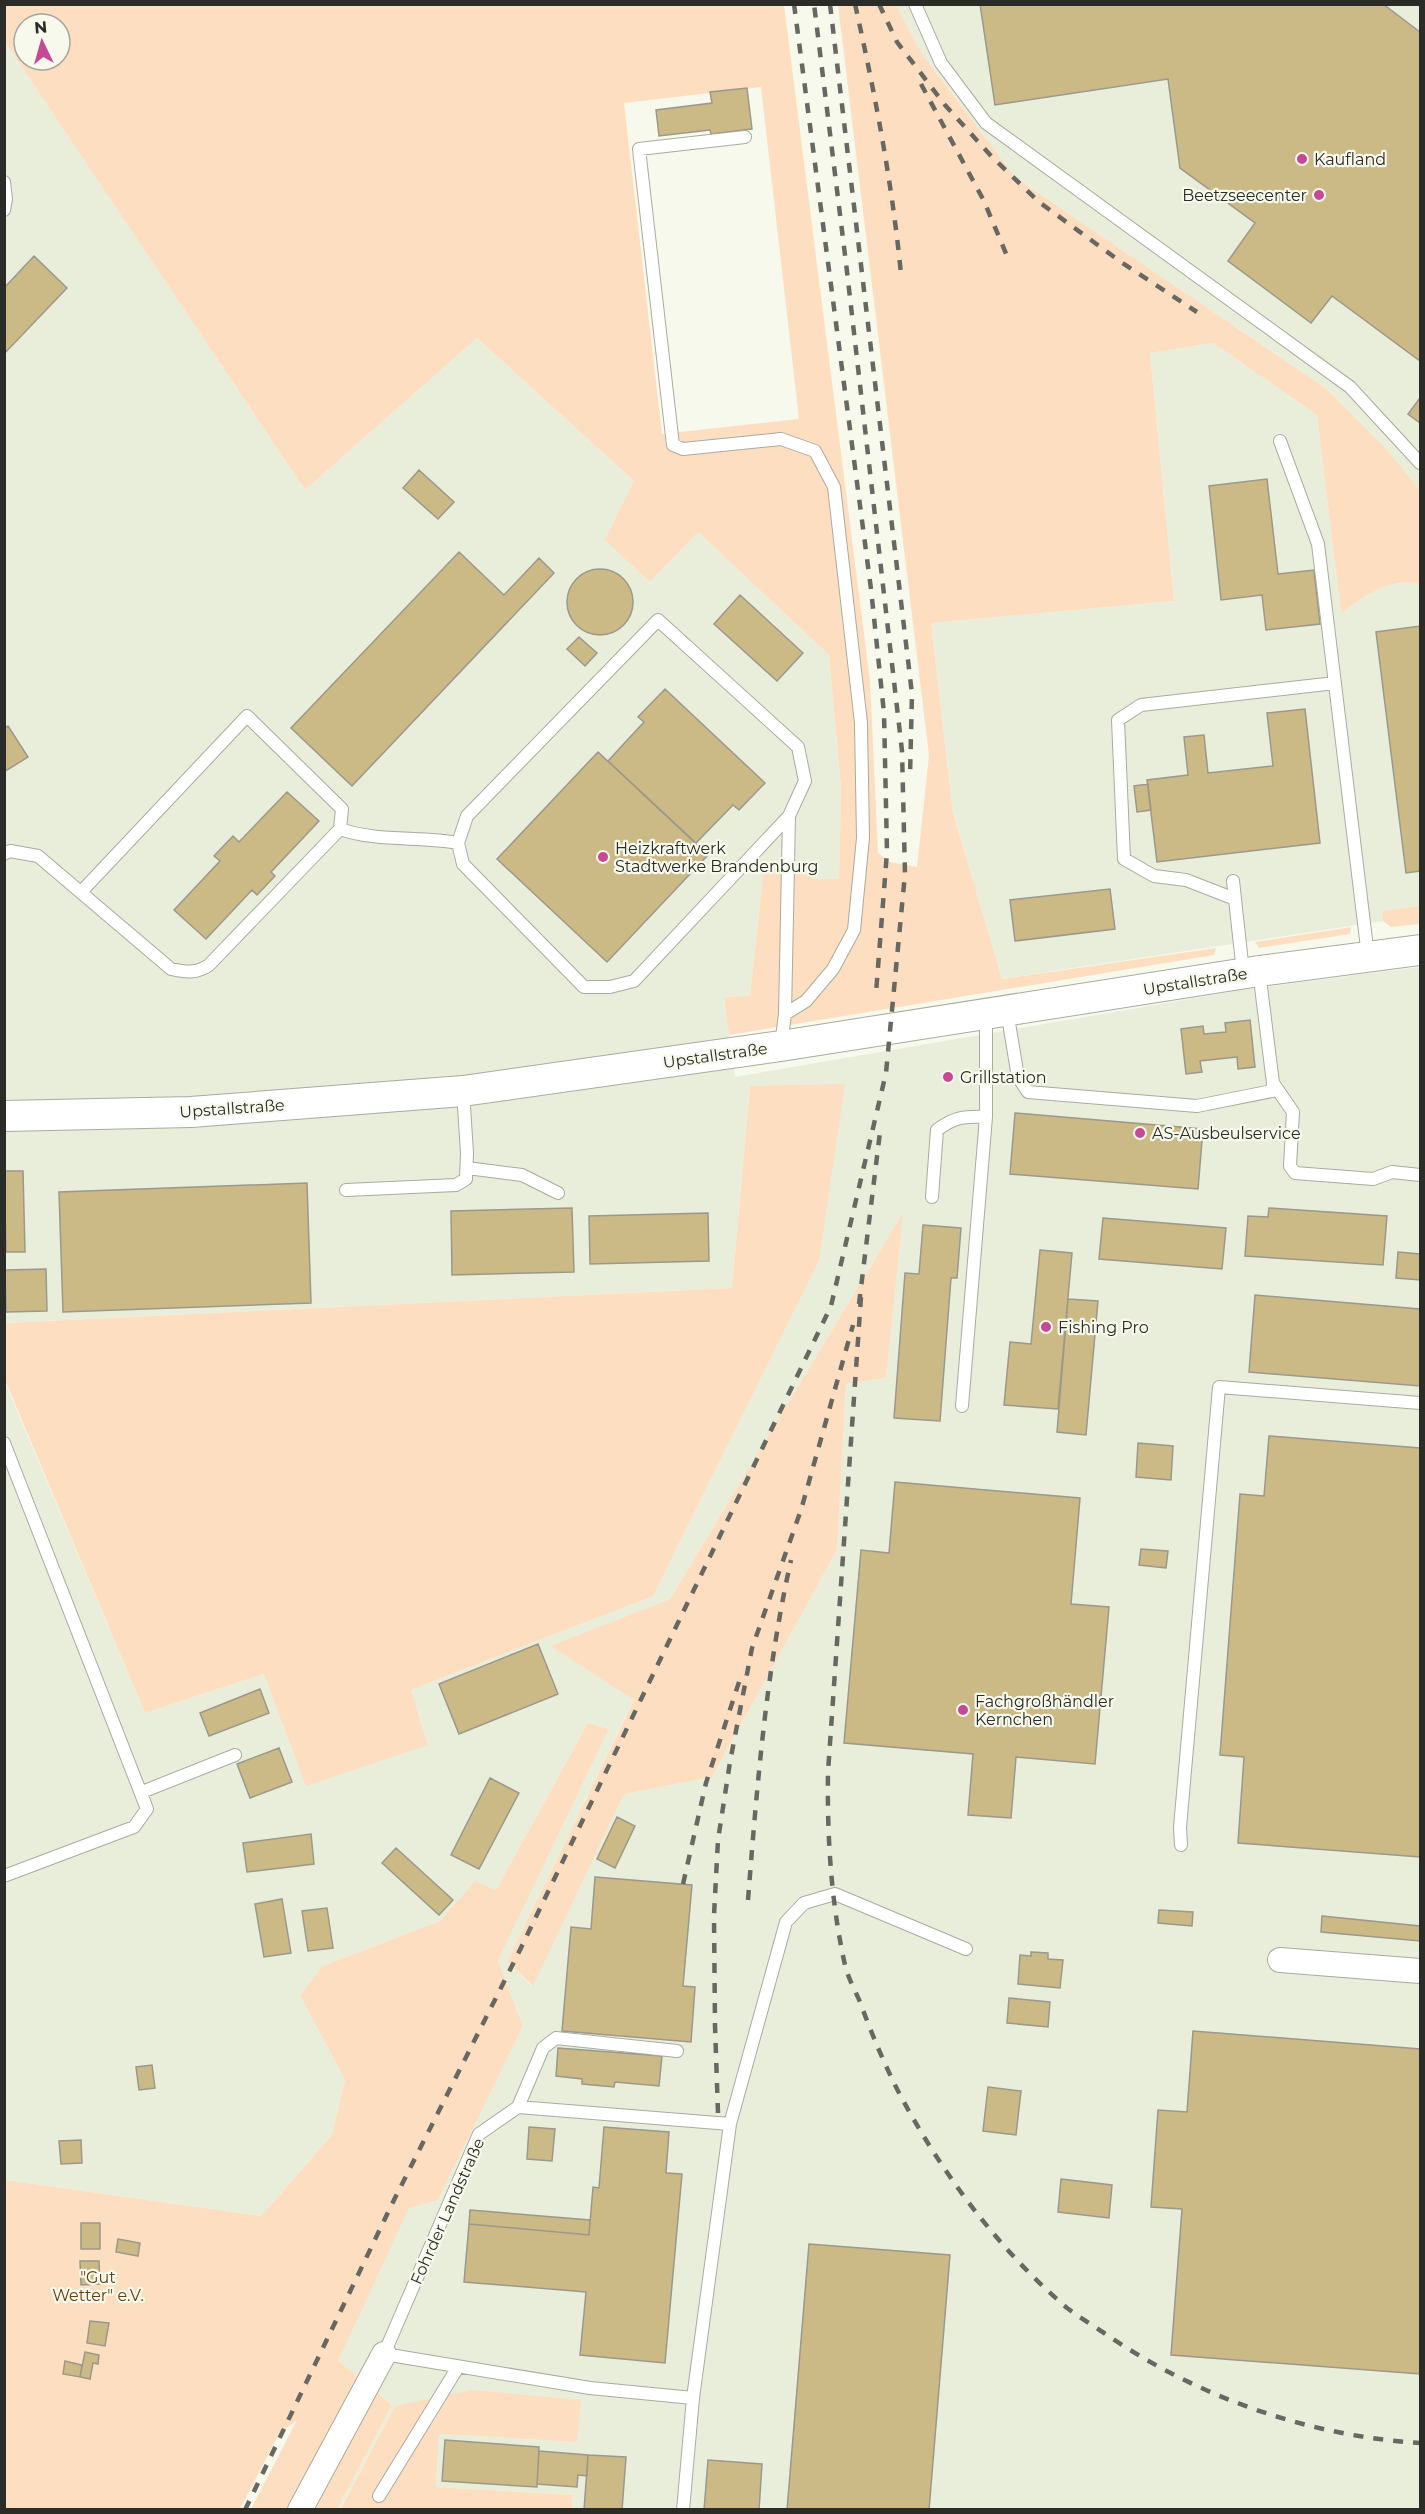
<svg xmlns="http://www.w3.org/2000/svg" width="1425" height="2514" font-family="Montserrat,sans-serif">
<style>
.built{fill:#e9eeda;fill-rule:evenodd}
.green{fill:#fedec0;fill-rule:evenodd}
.building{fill:#cbb986;stroke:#9c988c;stroke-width:1.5}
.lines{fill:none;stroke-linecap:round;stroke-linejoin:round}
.service-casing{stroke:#a9ab9f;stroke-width:14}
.minor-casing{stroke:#a9ab9f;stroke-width:26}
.tertiary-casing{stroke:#a9ab9f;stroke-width:32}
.service{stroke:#fff;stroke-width:12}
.minor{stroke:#fff;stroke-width:24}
.tertiary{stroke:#fff;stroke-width:30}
.rail{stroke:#676861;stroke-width:4.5;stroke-dasharray:10 10;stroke-linecap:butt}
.poi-dot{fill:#c74996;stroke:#f6f9ec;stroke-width:2}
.labels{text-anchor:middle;stroke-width:4.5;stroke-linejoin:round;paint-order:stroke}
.poi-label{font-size:16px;fill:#2b2c27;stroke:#f6f9ec;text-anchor:start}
.street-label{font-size:16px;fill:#2b2c27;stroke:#f6f9ec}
.park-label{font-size:16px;fill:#643d0f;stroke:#f6f9ec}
</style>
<rect width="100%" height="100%" fill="#f6f9ec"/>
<path class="built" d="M 896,5 L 1420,5 L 1420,490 L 1389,452 L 1327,389 L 1016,178 L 922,54 Z
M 5,42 L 305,490 L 477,338 L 635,482 L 606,540 L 650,582 L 698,532 L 829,655 L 841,788 L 839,880 L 813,879 L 764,868 L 750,995 L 724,998 L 735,1077 L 1248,989 L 1420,967 L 1420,2509 L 572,2509 L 573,2495 L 436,2487 L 439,2434 L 577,2442 L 395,2406 L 340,2509 L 337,2509 L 392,2405 L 337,2361 L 409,2207 L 438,2200 L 523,2026 L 498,1961 L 609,1729 L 588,1723 L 496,1890 L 475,1882 L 440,1921 L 323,1966 L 300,1995 L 345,2080 L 332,2135 L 261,2216 L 5,2180 L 4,1380 L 145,1713 L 264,1674 L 428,1745 L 411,1690 L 653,1596 L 819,1261 L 750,1086 L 732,1288 L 5,1323 ZM 902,1215 L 886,1378 L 846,1384 L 837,1550 L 712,1777 L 624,1794 L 532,1986 L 507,1962 L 634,1699 L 552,1646 L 670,1599 Z
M 1213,343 L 1317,415 L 1341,612 L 1384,585 L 1412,582 L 1420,584 L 1420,906 L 1382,911 L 1383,921 L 1002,979 L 953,813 L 931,623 L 1174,601 L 1150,353 Z"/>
<path class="green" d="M 4,5 L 784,5 L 870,681 L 878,853 L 890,862 L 917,867 L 929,755 L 838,5 L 896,5 L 922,54 L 1016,178 L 1327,389 L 1389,452 L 1420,490 L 1420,584 C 1388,577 1366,596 1341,613 L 1317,415 L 1213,343 L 1150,353 L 1174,601 L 931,623 L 953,813 L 1002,979 L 1216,948 L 1214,955 L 729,1035 L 724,998 L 750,995 L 764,868 L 805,871 L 813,879 L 839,879 L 841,788 L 829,655 L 698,532 L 650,582 L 605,540 L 634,481 L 477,338 L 305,490 L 5,42 ZM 24,24 L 60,24 L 60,60 L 24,60 ZM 761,87 L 799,419 L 662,434 L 624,103 Z
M 1420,906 L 1420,924 L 1391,927 L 1383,921 L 1382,911 Z
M 1351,927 L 1350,934 L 1259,948 L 1255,942 Z
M 845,1084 L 819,1261 L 653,1596 L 411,1690 L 428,1745 L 306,1786 L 264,1674 L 145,1713 L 5,1380 L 5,1323 L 732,1288 L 750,1086 Z
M 903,1213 L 886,1378 L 846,1384 L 837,1550 L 712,1777 L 624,1794 L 533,1986 L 507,1962 L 634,1700 L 551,1646 L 670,1599 Z
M 588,1723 L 609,1729 L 498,1961 L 523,2026 L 438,2200 L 409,2208 L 338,2361 L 392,2405 L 337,2509 L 251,2509 L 297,2420 L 279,2434 L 240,2509 L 5,2510 L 5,2180 L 261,2216 L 332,2135 L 345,2080 L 300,1995 L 323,1966 L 440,1921 L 475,1881 L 496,1890 Z
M 471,2390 L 581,2400 L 577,2442 L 439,2434 L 436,2487 L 573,2495 L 572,2509 L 340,2510 L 395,2406 Z"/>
<path class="building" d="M 980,4 L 1383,4 L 1420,32 L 1420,361 L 1332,296 L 1311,323 L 1228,261 L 1255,223 L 1180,168 L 1168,79 L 995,105 Z
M 747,88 L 752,129 L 711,134 L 710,130 L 659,136 L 656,110 L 712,103 L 710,92 Z
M 34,256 L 67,288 L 4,354 L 4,288 Z
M 1420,398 L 1420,423 L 1408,414 Z
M 419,470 L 454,502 L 438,519 L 403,488 Z
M 1267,479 L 1278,574 L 1314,570 L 1320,624 L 1266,630 L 1262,595 L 1221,600 L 1209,486 Z
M 459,552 L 504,595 L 539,558 L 554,573 L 352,786 L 291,728 Z
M567 602a33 33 0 1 1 66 0a33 33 0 1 1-66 0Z
M 740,595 L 803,653 L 777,681 L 714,624 Z
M 1420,626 L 1420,871 L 1406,873 L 1376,632 Z
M 579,637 L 597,653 L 585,666 L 567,649 Z
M 665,689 L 765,783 L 739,810 L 733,805 L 696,843 L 608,761 L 644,722 L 638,717 Z
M 1305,709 L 1320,843 L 1157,862 L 1147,780 L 1188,775 L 1184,737 L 1204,735 L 1208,773 L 1273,766 L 1267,713 Z
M 8,726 L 28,757 L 4,772 L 4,728 Z
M 598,752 L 708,855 L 607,962 L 497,859 Z
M 1148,784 L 1151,810 L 1137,812 L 1134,786 Z
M 287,792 L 319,821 L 271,872 L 275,876 L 257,895 L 252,890 L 206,939 L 174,910 L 220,861 L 214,856 L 233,836 L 239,842 Z
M 1110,889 L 1115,929 L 1015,941 L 1010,900 Z
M 1250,1020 L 1255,1067 L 1238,1069 L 1237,1057 L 1200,1061 L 1202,1072 L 1186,1074 L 1181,1029 L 1203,1026 L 1204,1034 L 1226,1032 L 1225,1023 Z
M 1015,1113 L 1203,1129 L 1198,1189 L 1010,1174 Z
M 4,1171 L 23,1171 L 25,1252 L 6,1252 Z
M 307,1183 L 311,1303 L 63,1312 L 59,1192 Z
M 572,1208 L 574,1272 L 452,1275 L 451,1211 Z
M 1269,1208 L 1387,1216 L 1383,1265 L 1245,1256 L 1248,1216 L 1268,1217 Z
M 708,1213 L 709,1261 L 590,1264 L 589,1216 Z
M 1103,1218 L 1226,1228 L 1222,1269 L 1099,1259 Z
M 923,1225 L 961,1228 L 957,1278 L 951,1278 L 940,1421 L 894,1418 L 905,1273 L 919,1274 Z
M 1040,1250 L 1072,1253 L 1058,1409 L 1004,1405 L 1010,1342 L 1031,1344 Z
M 1398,1252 L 1420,1254 L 1420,1280 L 1396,1278 Z
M 46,1269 L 47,1311 L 6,1312 L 5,1270 Z
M 1255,1295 L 1420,1309 L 1420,1386 L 1249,1372 Z
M 1068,1299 L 1098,1301 L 1086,1435 L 1057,1432 Z
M 1269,1436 L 1420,1448 L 1420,1857 L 1238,1843 L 1244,1757 L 1220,1755 L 1240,1494 L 1264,1496 Z
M 1138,1443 L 1173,1446 L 1171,1480 L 1136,1477 Z
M 895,1482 L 1080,1498 L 1071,1604 L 1109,1607 L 1095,1764 L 1016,1757 L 1011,1818 L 968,1815 L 973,1754 L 844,1743 L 861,1550 L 889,1553 Z
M 1141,1549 L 1168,1551 L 1166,1568 L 1139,1565 Z
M 538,1644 L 558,1694 L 459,1734 L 439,1684 Z
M 260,1689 L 269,1713 L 209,1736 L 200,1713 Z
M 279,1748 L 292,1782 L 250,1798 L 237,1764 Z
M 490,1778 L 519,1793 L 479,1869 L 451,1855 Z
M 617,1817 L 635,1826 L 615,1868 L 597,1859 Z
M 311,1834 L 314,1864 L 247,1872 L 243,1843 Z
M 396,1848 L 453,1900 L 439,1915 L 382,1863 Z
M 595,1877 L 692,1885 L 683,1986 L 695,1987 L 691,2042 L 562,2031 L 571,1927 L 591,1929 Z
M 282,1899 L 291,1953 L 264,1957 L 255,1904 Z
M 327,1908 L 333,1948 L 308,1951 L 302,1911 Z
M 1159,1910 L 1193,1912 L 1192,1926 L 1158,1923 Z
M 1322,1916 L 1420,1926 L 1420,1941 L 1321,1932 Z
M 1031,1952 L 1048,1953 L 1048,1959 L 1063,1960 L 1060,1988 L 1018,1984 L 1020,1955 L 1031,1956 Z
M 1009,1998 L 1050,2002 L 1048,2027 L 1007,2023 Z
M 1193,2031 L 1420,2049 L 1420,2374 L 1171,2355 L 1182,2209 L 1151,2207 L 1158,2110 L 1187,2112 Z
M 558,2048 L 662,2056 L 659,2086 L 615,2082 L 614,2087 L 582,2084 L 582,2079 L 556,2076 Z
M 152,2065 L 155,2088 L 139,2090 L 136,2067 Z
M 988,2087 L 1021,2091 L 1016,2135 L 983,2131 Z
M 529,2127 L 555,2129 L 552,2161 L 527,2159 Z
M 604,2127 L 669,2132 L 666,2173 L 682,2174 L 665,2363 L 580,2355 L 586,2292 L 464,2282 L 469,2224 L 589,2235 L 593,2187 L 599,2188 Z
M 81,2140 L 82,2163 L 61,2164 L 59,2141 Z
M 1061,2179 L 1112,2185 L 1109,2218 L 1058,2212 Z
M 470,2210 L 590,2220 L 589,2235 L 469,2224 Z
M 81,2223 L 100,2223 L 100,2249 L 81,2249 Z
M 118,2239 L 140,2243 L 138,2256 L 116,2252 Z
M 809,2244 L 950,2255 L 929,2510 L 787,2510 Z
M 80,2261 L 99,2261 L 100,2284 L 81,2285 Z
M 90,2321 L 109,2323 L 105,2346 L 87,2343 Z
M 85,2352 L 99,2355 L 98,2364 L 93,2363 L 90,2379 L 80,2377 Z
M 65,2361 L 82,2365 L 80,2377 L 63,2374 Z
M 445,2440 L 539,2447 L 537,2487 L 442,2481 Z
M 539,2451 L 588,2455 L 587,2476 L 578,2475 L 577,2487 L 537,2484 Z
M 588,2455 L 626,2457 L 622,2510 L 584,2510 Z
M 708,2460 L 762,2464 L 759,2510 L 704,2510 Z"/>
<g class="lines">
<defs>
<path id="service" d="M 915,4 L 941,63 L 986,123 L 1350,387 L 1420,463
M 745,137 L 639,149 L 673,445 L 683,449 L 781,439 L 815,451 L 834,487 L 861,723 L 863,838 L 854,930 L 833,969 L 806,1001 L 785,1014
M 4,182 L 6,199 L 4,210
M 1280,441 L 1318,544 L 1368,956
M 340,829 C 377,842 419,836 458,843
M 4,854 L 10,851 L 38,856 L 171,969 C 185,972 196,974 209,965 L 340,829 L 342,809 L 247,716 L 82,891
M 1233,881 L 1243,972
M 1235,899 L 1186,880 L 1154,876 L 1124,859 L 1118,720 L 1141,705 L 1335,683
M 1007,1011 L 1018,1077 L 1028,1092 L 1197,1106 L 1272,1091 L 1273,1083 L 1259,971
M 781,1045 L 785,1014 L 789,816 L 805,781 L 798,747 L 658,620 L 467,816 L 458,843 L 463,864 L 584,987 L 610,987 L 634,981 L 789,816
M 1273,1083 L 1293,1112 L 1290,1166 L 1295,1173 L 1373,1179 L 1392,1172 L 1420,1175
M 467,1168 L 522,1175 L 558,1193
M 346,1190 L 456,1185 L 466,1179 L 467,1153 L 463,1091
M 932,1197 L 937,1130 C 954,1117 965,1116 986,1117
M 962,1406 L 986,1117 L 986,1029 L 983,1014
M 4,1443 L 147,1809 L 134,1827 L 4,1876
M 142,1792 L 235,1755
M 1181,1845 L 1180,1827 L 1219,1387 L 1420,1403
M 518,2107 L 543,2048 L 556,2038 L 677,2051
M 693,2398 L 730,2124 L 786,1922 L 804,1903 L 835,1894 L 966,1949
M 379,2496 L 458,2367
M 683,2510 L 693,2398 L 590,2388 L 384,2354 L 479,2134 L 518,2107 L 730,2124"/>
<path id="minor" d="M 1280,1960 L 1420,1971
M 300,2510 L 384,2354"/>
<path id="tertiary" d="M 4,1116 L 191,1112 L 463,1091 L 781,1046 L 1259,971 L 1420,950"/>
</defs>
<use href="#service" class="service-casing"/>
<use href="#minor" class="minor-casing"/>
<use href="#tertiary" class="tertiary-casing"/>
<use href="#service" class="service"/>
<use href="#minor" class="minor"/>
<use href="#tertiary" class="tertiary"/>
<path class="rail" d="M 794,4 L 871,589 L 884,713 L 887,852 L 876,993
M 830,4 L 912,694 L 910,776
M 855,4 C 875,94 892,182 901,274
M 879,4 L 897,42 L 945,105 L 992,157 L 1039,202 L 1121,262 L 1197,312
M 921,84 L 984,201 L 1007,256
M 861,1297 L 828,1772 C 827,1836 831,1903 845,1965 C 848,1978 855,1990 860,2002 C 871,2032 883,2061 897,2089 C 940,2171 997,2248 1067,2308 C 1079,2317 1092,2325 1104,2333 C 1197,2397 1308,2436 1420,2443
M 859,1304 L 880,1132
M 683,1884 L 706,1783 L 740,1679
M 748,1900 C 757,1786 766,1672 791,1560
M 718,2113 L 715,2026 L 714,1915 L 718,1840 L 730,1762 L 752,1648 L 801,1510 L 853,1325
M 245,2510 L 394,2200 L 517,1956 L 831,1306 L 886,1073 L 905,874 L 902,751 L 846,263 L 814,4"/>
</g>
<g class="poi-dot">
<circle cx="1302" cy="159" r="6"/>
<circle cx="1319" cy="195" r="6"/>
<circle cx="603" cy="857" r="6"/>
<circle cx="948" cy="1077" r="6"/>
<circle cx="1140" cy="1133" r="6"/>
<circle cx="1046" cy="1327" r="6"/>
<circle cx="963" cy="1710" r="6"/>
</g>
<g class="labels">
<g class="poi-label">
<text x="1314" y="165">Kaufland</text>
<text x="1307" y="201" text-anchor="end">Beetzseecenter</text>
<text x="615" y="854">Heizkraftwerk<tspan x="615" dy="18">Stadtwerke Brandenburg</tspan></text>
<text x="960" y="1083">Grillstation</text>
<text x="1152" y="1139">AS-Ausbeulservice</text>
<text x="1058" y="1333">Fishing Pro</text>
<text x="975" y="1707">Fachgroßhändler<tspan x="975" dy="18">Kernchen</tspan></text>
</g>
<g class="street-label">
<text transform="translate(1195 981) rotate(-9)" y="6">Upstallstraße</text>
<text transform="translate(715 1055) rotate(-8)" y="6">Upstallstraße</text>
<text transform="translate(232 1108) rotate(-4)" y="6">Upstallstraße</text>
<text transform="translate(447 2211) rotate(-66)" y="6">Fohrder Landstraße</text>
</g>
<g class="park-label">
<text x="98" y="2283">"Gut<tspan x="98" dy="18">Wetter" e.V.</tspan></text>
</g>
</g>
<rect width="1425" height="2514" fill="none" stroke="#2b2c27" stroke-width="12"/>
<g transform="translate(42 42) rotate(355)"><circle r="28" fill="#f6f9ec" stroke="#a5a79d" stroke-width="1.5"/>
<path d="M0-4.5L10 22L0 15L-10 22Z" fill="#c74996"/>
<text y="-9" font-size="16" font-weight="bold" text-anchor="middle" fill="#2b2c27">N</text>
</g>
</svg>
